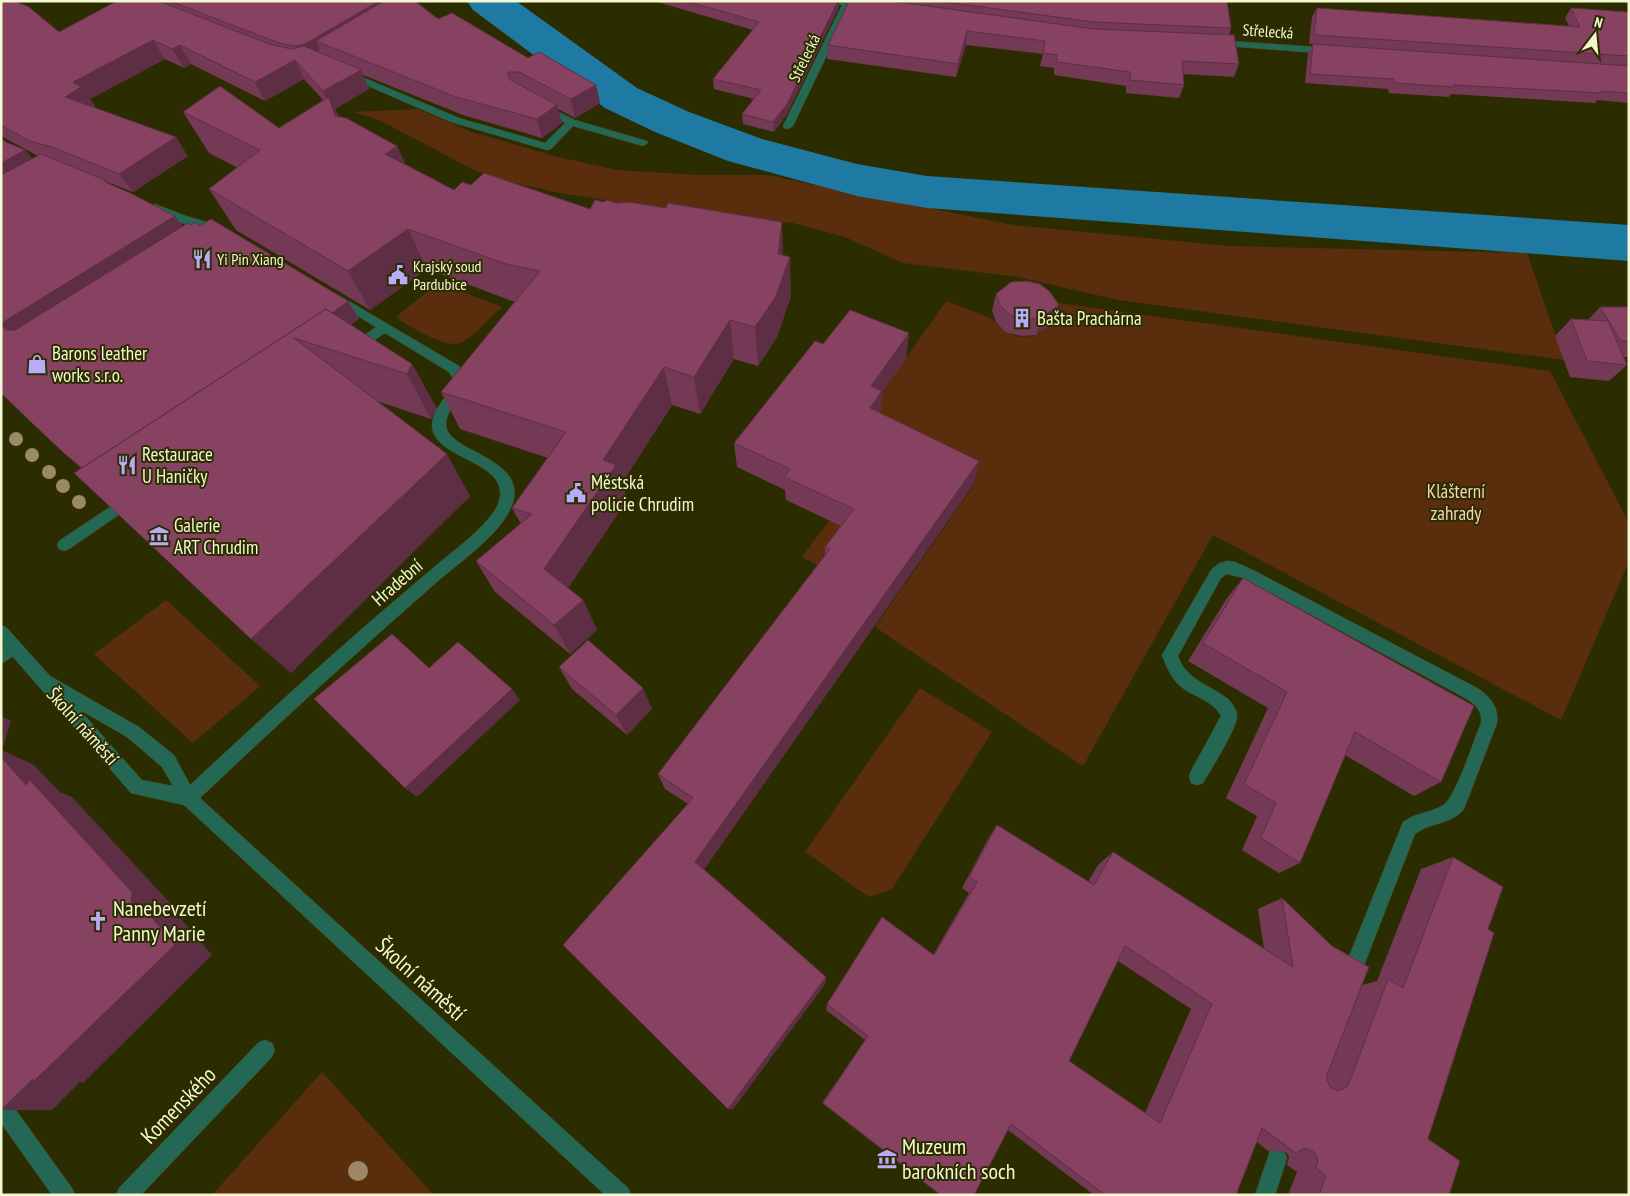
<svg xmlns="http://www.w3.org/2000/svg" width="1630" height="1196" font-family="'PT Sans Narrow',sans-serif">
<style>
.green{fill:#5a2d0c}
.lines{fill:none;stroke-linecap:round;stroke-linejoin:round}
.river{fill:#1e7aa2;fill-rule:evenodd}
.service-casing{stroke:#47491d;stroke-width:1}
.pedestrian-casing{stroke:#47491d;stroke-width:1}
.minor-casing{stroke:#47491d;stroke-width:1}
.service{fill:#256755;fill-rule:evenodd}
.pedestrian{fill:#256755;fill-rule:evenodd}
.minor{fill:#256755;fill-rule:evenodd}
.tree{fill:#9c8867}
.wall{fill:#743954;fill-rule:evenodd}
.shaded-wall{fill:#5e2e45}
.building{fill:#874262;stroke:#5e2e45;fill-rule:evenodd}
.labels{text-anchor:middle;stroke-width:4;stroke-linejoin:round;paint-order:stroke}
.far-street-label{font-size:16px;fill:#f4f8cf;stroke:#2b2d00}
.far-poi-label{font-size:16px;fill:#f4f8cf;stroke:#2b2d00;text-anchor:start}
.poi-label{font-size:19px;fill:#f4f8cf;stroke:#2b2d00;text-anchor:start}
.park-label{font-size:19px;fill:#f8d2bb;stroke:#2b2d00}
.street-label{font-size:19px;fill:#f4f8cf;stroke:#2b2d00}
.near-poi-label{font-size:22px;fill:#f4f8cf;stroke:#2b2d00;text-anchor:start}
.near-street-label{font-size:22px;fill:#f4f8cf;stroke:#2b2d00}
</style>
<rect width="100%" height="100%" fill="#2b2d00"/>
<path class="green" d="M 418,109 L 472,132 L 558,157 L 617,170 L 698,175 L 767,175 L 1013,225 L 1229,246 L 1527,253 L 1564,360 L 1118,300 L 1018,277 L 903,263 L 845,237 L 793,223 L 671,210 L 560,193 L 515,183 L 476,171 L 379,120 L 353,112 Z
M 439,283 L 502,307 C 493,315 472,338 461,343 C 447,349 410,327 397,318 L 400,313 Z
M 1029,299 L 1550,371 L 1629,523 L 1629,561 L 1561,720 L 1213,535 L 1083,766 L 875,627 L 974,485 L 911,454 L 825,569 L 802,557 L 901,424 L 869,411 L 946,301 C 958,306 987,315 996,322 C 999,325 1000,328 1004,331 C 1018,340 1039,339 1049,324 Z
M 166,600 L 260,686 L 193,743 L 94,654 Z
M 920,688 L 992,732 L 892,889 L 869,897 L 805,852 Z
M 322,1072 L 434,1195 L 212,1195 Z"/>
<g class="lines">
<path class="river" d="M 467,1 L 516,1 L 637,88 L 689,112 L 762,139 L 857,164 L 927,176 L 1629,225 L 1629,261 L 927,208 L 857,196 L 728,161 L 655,132 L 605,108 L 473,10 Z"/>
<defs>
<path id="service" d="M 348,71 L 459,118 L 545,143 L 565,123 L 539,109 L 539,105 L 543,104 L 575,120 L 647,141 L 648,143 L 643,146 L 573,126 L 551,149 L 547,150 L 451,122 L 345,76 L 343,74 Z
M 1227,561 L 1235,562 L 1253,570 L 1477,688 C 1490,696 1499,707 1497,723 L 1464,809 C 1451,825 1430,822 1415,834 L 1356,986 L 1349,988 L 1342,986 L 1340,979 L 1403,822 C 1415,813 1429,813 1442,806 C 1455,800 1474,739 1481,723 C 1482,710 1476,705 1465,698 L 1243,578 L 1227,574 L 1221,578 L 1178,656 C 1185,679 1210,685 1228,699 C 1232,703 1237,710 1237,716 C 1238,727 1210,771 1203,783 L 1197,785 L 1191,783 L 1189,777 L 1191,771 L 1221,716 C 1213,700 1193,697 1180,686 C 1171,678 1166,666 1162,655 L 1211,570 L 1218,564 Z
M 1277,1148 L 1284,1151 L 1287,1158 L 1275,1195 L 1255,1195 L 1270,1151 Z"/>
<path id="pedestrian" d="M 14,640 L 19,642 L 22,647 L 19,652 L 1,664 L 1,648 Z
M 265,1040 L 272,1043 L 275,1050 L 272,1057 L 141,1195 L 116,1195 L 119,1188 L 258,1043 Z
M 1,1096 L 8,1099 L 72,1188 L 75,1195 L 52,1195 L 1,1123 Z"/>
<path id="minor" d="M 824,1 C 837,1 862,0 873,6 L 868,9 L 850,7 L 793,126 L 788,129 L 784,128 L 783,126 L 842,5 Z
M 1216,40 L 1331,48 L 1336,51 L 1331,54 L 1213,45 L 1211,43 Z
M 155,204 L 186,216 L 224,227 L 226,230 L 220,234 L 178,222 L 151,211 L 149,208 Z
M 335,293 L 459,366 L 465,377 L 464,380 L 454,380 L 449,372 L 385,333 L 357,352 L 349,352 L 347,349 L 349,346 L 376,327 L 331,300 L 329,297 L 331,294 Z
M 458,383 L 463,385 L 464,388 C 459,398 445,413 446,425 C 447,452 526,457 513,502 C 504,532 462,560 438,581 C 411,605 383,629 356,654 C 303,701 252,749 200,798 L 628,1188 L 631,1195 L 605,1195 L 184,805 L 131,793 L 1,643 L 1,625 L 6,627 L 50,676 L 139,727 L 174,755 L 190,785 C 245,734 299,684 355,635 C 381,612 407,590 433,568 C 450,553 493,523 499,501 C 511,460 433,461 432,425 C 432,411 447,396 453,385 ZM 80,710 L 127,737 L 162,767 L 173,786 L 142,780 Z
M 131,493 L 136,495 L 138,499 L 136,503 L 69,549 L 64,551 L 59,549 L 57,545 L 59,541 Z"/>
</defs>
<use href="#service" class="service-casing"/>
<use href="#pedestrian" class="pedestrian-casing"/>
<use href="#minor" class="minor-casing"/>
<use href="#service" class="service"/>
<use href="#pedestrian" class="pedestrian"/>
<use href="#minor" class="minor"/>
</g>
<g class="tree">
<circle cx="16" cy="439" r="7"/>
<circle cx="32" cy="455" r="7"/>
<circle cx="49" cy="472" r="7"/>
<circle cx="63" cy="486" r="7"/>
<circle cx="79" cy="502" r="7"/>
<circle cx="358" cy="1171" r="10"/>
</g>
<path class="wall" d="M 1,1 L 59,32 L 117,1 L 415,1 L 438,19 L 528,58 L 596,85 L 600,103 L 575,118 L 558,109 L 562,123 L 542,138 L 463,115 L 363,75 L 369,89 L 335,109 L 339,117 L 397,146 L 405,164 L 454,190 L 471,185 L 590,209 L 783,255 L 791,296 L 777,337 L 758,366 L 734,359 L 700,414 L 672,405 L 622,483 L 627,500 L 568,588 L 583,600 L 597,630 L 570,654 L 495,592 L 476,561 L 521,524 L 512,508 L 548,458 L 460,429 L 441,392 L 515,302 L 427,269 L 370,310 L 236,230 L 209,189 L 238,168 L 209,153 L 183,112 L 279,128 L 323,100 L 304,79 L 265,101 L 191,64 L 184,68 L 165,59 L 90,99 L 95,106 L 93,107 L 188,156 L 133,192 L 107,182 L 108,184 L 175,216 L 182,226 L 191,225 L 200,226 L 348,301 L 359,319 L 350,325 L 412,364 L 437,409 L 431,419 L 377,401 L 470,496 L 291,673 L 81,468 L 65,454 L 33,159 L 38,156 L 1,136 Z
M 654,1 L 838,1 L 839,7 L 787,114 L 774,132 L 743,124 L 742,114 L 754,99 L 714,89 L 713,79 L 753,30 Z
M 849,1 L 1227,1 L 1231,28 L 1229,35 L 1239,64 L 1234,77 L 1183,74 L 1184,85 L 1179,98 L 1126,93 L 1126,86 L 1054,75 L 1054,68 L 1040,66 L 1043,54 L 966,45 L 956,77 L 827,59 L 828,45 Z
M 1317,8 L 1569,26 L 1565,18 L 1571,8 L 1629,14 L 1629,103 L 1597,100 L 1595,103 L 1451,94 L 1449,97 L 1389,93 L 1388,89 L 1305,83 L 1308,54 L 1313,44 L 1309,44 L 1312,17 Z
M 996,294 L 1054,322 L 1036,335 L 1021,336 L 1005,332 L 996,322 L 992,311 Z
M 1600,307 L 1629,307 L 1629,357 L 1624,357 L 1627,365 L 1609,381 L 1570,377 L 1555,336 L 1571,319 L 1588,320 Z
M 909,333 L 906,359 L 882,392 L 880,413 L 973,485 L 704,869 L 826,977 L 825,984 L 733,1109 L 728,1109 L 688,804 L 665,789 L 658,774 L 825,555 L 825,547 L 841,526 L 786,500 L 785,490 L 737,467 L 734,443 L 823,344 Z
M 1243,578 L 1441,782 L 1414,796 L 1345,755 L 1300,863 L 1279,873 L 1242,850 L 1257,816 L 1226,798 L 1268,708 L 1188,661 L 1227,598 Z
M 559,667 L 652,709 L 627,735 L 572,689 Z
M 997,825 L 1088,882 L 1098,865 L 1113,852 L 1264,949 L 1258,909 L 1282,898 L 1362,985 L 1377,981 L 1421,869 L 1453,857 L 1488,929 L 1428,1139 L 1449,1195 L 1288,1195 L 1297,1172 L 1287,1165 L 1289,1157 L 1286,1152 L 1268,1151 L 1257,1142 L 1236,1195 L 1094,1195 L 1008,1130 L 974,1195 L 940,1195 L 822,1103 L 865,1040 L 826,1010 L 827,1004 L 933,955 L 969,893 L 962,888 L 988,839 ZM 1118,961 L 1191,1009 L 1145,1113 L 1069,1061 Z"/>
<path class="shaded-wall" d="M 379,1 L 400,1 L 316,41 L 320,50 L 310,56 L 301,58 L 295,46 Z
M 838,1 L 839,1 L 839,7 L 787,114 L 774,132 L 773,122 Z
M 967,31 L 966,45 L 956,77 L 958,64 Z
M 153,40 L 165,59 L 90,99 L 95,106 L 79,115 L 65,97 L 73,82 Z
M 180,45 L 191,64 L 184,68 L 172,49 Z
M 295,60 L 304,79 L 265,101 L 255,82 Z
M 361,70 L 369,89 L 335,109 L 349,137 L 332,110 L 323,91 Z
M 596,85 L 600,103 L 575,118 L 571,99 Z
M 557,105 L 562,123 L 542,138 L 537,119 Z
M 176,137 L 188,156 L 133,192 L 119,174 Z
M 397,146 L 415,187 L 385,154 Z
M 25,150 L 41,168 L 1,191 L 1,163 Z
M 175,216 L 188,235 L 20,344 L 2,326 L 5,321 Z
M 782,222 L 783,262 L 790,257 L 791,296 L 777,337 L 758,366 L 755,327 L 778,254 Z
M 408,229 L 427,269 L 370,310 L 348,271 Z
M 348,301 L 359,319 L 341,332 L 327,316 Z
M 1059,305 L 1054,322 L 1036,335 L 1041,318 Z
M 730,320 L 734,359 L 700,414 L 694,377 Z
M 909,333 L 906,359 L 882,392 L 880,416 L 868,432 L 871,386 Z
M 412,364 L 437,409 L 431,419 L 407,374 Z
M 664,367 L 672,405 L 622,483 L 627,500 L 560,600 L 544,569 L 603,460 Z
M 447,454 L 470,496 L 291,673 L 251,639 Z
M 979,461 L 973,485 L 701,874 L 695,862 Z
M 583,600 L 597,630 L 570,654 L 554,625 Z
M 643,688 L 652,709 L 627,735 L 616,715 Z
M 512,689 L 520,700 L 417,797 L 405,788 Z
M 1,716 L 11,721 L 2,750 L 34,765 L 60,792 L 72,797 L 171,904 L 170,916 L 181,919 L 212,955 L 83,1083 L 80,1082 L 52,1110 L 1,1110 L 131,907 L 26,785 L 1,757 Z
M 826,977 L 825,984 L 733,1109 L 728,1109 Z"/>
<path class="building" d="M 1,1 L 14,1 L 29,7 L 59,32 L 117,1 L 159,1 L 269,44 L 291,49 L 304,46 L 361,70 L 323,91 L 295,60 L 255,82 L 180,45 L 172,49 L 153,40 L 73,82 L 81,87 L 65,97 L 176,137 L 119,174 L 55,148 L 30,141 L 1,125 Z
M 170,1 L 379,1 L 305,44 L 295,46 L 279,43 Z
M 384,1 L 415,1 L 438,19 L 452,13 L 528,58 L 539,52 L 596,85 L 571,99 L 519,72 L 508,72 L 509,79 L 557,105 L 537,119 L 456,97 L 316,41 Z
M 686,1 L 838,1 L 787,104 L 773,122 L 742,114 L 761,90 L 713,79 L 759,22 Z
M 849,1 L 891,1 L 1094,29 L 1234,35 L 1239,64 L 1182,61 L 1184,85 L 1130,80 L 1130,72 L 1057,62 L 1057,55 L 1043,53 L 1045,41 L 967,31 L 958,64 L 828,45 Z
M 938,1 L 1227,1 L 1231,28 L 1094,22 Z
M 1317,8 L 1580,27 L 1571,8 L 1628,12 L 1629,14 L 1629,56 L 1314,35 Z
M 1313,44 L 1629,66 L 1629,93 L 1601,91 L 1602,93 L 1454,85 L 1455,87 L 1395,83 L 1394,79 L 1310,74 Z
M 220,86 L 279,128 L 329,97 L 335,116 L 346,118 L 397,146 L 385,154 L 454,190 L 462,182 L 471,185 L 484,173 L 590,209 L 595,200 L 604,202 L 606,200 L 618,203 L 629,202 L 666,208 L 668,203 L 782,222 L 778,254 L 790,257 L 775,298 L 755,327 L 730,320 L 694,377 L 664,367 L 603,460 L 616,465 L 544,569 L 583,600 L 554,625 L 476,561 L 532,514 L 512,508 L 566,432 L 441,392 L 540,271 L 506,264 L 408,229 L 348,271 L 209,189 L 260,150 L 183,112 Z
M 1,138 L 6,142 L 25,150 L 1,163 Z
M 41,154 L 107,181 L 105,182 L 130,193 L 175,216 L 5,321 L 2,326 L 6,330 L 15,330 L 188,223 L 191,225 L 195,222 L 200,226 L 211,219 L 348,301 L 332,313 L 326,309 L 82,468 L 65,454 L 32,423 L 1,393 L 1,175 Z
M 1026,281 L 1040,284 L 1050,292 L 1059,305 L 1041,318 L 1025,320 L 1010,315 L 1000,305 L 996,294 L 1011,282 Z
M 1600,307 L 1629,307 L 1629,341 L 1621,341 Z
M 326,309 L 412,364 L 407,374 L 294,338 L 447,454 L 251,639 L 74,473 Z
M 850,310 L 909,333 L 871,386 L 882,391 L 870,408 L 979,461 L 695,862 L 826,977 L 728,1109 L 563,945 L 693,798 L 658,774 L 830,549 L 825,547 L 854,509 L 784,477 L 790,469 L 734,443 L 815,341 L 823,344 Z
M 1571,319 L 1608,321 L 1627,365 L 1587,361 Z
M 1243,578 L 1474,706 L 1441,782 L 1355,732 L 1300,863 L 1261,838 L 1276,803 L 1244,784 L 1287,692 L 1203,643 Z
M 392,634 L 429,668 L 458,642 L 512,689 L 405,788 L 314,699 Z
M 588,640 L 643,688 L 616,715 L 559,667 Z
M 1,757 L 26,785 L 30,780 L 132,892 L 131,907 L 143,907 L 175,945 L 34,1081 L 33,1079 L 1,1110 Z
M 997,825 L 1094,885 L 1113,852 L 1293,967 L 1282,898 L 1332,946 L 1369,967 L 1326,1077 L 1330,1087 L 1339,1091 L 1348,1086 L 1388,979 L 1403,988 L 1453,857 L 1503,887 L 1488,929 L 1494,933 L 1428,1139 L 1460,1161 L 1449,1195 L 1319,1195 L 1326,1176 L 1316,1168 L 1318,1160 L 1314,1152 L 1305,1148 L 1296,1153 L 1262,1128 L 1236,1195 L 1105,1195 L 1011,1124 L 974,1195 L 941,1195 L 823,1103 L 868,1036 L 827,1004 L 882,917 L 934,955 L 977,882 L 969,877 ZM 1125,946 L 1212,1004 L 1160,1123 L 1069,1061 Z"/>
<defs>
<symbol id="restaurant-bare" viewBox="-9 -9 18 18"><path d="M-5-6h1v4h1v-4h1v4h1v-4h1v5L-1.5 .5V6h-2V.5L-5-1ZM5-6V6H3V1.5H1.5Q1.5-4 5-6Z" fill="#b9abf7" stroke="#2b2d00" stroke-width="2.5" paint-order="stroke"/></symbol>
<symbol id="civic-bare" viewBox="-9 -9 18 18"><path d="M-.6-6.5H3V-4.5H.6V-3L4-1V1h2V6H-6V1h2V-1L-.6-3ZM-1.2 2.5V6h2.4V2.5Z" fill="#b9abf7" stroke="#2b2d00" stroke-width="2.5" paint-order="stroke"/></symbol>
<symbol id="building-bare" viewBox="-9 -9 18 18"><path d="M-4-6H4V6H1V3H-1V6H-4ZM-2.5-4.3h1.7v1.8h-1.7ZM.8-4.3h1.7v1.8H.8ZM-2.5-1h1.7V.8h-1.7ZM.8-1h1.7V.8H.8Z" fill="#b9abf7" stroke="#2b2d00" stroke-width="2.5" paint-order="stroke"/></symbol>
<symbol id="shop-bare" viewBox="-9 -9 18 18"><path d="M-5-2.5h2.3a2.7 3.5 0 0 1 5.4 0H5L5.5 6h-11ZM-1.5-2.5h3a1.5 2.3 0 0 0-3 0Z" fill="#b9abf7" stroke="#2b2d00" stroke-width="2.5" paint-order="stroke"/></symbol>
<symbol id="museum-bare" viewBox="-9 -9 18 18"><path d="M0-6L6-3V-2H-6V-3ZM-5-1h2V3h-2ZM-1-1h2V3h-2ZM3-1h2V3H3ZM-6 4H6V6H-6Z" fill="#b9abf7" stroke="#2b2d00" stroke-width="2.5" paint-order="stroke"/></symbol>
<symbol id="church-bare" viewBox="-9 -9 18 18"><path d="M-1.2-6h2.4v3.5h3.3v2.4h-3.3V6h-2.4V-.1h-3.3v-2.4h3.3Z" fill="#b9abf7" stroke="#2b2d00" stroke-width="2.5" paint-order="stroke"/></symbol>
</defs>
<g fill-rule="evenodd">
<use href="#restaurant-bare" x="188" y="245" width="28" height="28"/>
<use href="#civic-bare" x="384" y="261" width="28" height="28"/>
<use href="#building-bare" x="1008" y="304" width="28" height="28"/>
<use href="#shop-bare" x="23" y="350" width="28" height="28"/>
<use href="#restaurant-bare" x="113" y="451" width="28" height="28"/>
<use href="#civic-bare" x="562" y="479" width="28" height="28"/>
<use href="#museum-bare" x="145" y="522" width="28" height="28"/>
<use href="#church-bare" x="84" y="907" width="28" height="28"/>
<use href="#museum-bare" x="873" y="1145" width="28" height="28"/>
</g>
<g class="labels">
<g class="far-street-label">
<text transform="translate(1268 31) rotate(4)" y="6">Střelecká</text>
<text transform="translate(804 58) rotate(-64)" y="6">Střelecká</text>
</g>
<g class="far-poi-label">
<text x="217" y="265">Yi Pin Xiang</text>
<text x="413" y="272">Krajský soud<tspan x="413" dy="18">Pardubice</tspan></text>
</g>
<g class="poi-label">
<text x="1037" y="325">Bašta Prachárna</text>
<text x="52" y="360">Barons leather<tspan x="52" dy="22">works s.r.o.</tspan></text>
<text x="142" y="461">Restaurace<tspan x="142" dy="22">U Haničky</tspan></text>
<text x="591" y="489">Městská<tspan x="591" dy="22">policie Chrudim</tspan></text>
<text x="174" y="532">Galerie<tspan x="174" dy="22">ART Chrudim</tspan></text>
</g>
<g class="park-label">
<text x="1456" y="498">Klášterní<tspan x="1456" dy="22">zahrady</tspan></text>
</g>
<g class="street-label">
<text transform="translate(397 582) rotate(-41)" y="7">Hradební</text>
<text transform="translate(83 726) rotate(48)" y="7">Školní náměstí</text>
</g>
<g class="near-poi-label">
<text x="113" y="916">Nanebevzetí<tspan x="113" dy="25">Panny Marie</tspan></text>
<text x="902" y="1154">Muzeum<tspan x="902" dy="25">barokních soch</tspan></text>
</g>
<g class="near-street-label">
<text transform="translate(421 979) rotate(42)" y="8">Školní náměstí</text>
<text transform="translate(178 1105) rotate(-46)" y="8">Komenského</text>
</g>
</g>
<rect width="1630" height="1196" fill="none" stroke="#f4f8cf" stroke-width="5"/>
<g transform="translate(1595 35) rotate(16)" stroke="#2b2d00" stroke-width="4" paint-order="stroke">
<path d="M0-4L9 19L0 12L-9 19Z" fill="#f4f8cf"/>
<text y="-8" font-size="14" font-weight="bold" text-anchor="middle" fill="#f4f8cf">N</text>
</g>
</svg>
